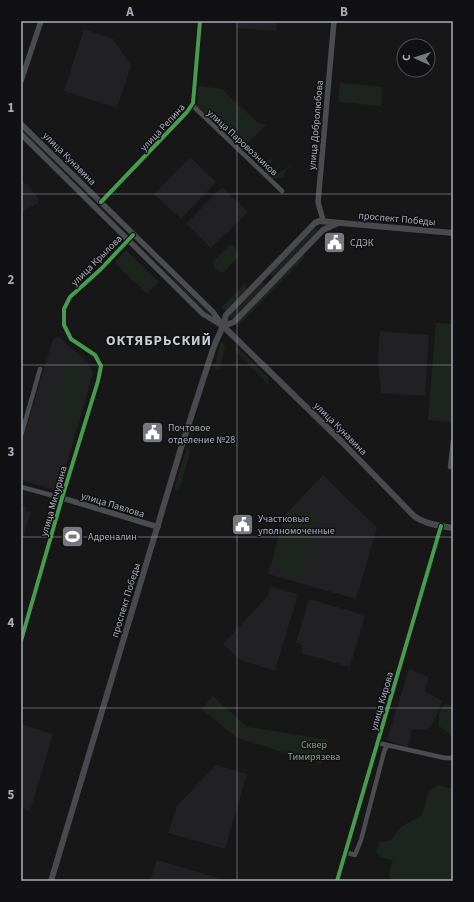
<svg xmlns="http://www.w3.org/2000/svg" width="474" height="902" font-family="'Source Sans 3',sans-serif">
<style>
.built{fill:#212123}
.green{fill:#1d241e}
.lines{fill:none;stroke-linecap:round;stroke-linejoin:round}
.minor{stroke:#4b4c50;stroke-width:4.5}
.tertiary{stroke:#4b4c50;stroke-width:5.5}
.secondary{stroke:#4a4a4e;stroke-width:6}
.cycleway-casing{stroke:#111113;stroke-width:6}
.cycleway{stroke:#469c4c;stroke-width:4}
.grid{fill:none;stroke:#a8adb8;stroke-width:1;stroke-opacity:0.55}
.labels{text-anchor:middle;stroke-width:3;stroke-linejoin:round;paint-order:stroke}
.street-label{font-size:10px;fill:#a8adb8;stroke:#111113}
.poi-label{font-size:10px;fill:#a8adb8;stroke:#111113;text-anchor:start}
.park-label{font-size:10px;fill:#7fa381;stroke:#111113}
.district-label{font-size:14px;font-weight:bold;letter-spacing:1px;fill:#c9ccd4;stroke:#111113}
.neatline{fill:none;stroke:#a8adb8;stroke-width:1.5}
.grid-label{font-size:13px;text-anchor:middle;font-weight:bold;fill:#a8adb8}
</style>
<rect width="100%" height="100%" fill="#171717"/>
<path class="built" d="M 237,21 L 277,21 L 276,31 L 237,28 Z
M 84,29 L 113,39 L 131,66 L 117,108 L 64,91 Z
M 190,157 L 216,182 L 181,219 L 154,194 Z
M 21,181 L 28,185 L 39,199 L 38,203 L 21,213 Z
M 222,187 L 248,212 L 211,248 L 186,224 Z
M 380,331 L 429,335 L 425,396 L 381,393 L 378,359 Z
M 59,337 L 88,363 L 93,373 L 59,491 L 21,480 L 21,445 L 53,339 Z
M 323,475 L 377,528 L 356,599 L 268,574 L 285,515 Z
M 21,505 L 26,507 L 25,511 L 31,512 L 21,544 Z
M 271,587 L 298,594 L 275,671 L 240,660 L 223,644 L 266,598 Z
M 309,599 L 365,615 L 350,667 L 301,653 L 303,645 L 296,643 Z
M 409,669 L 429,677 L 425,691 L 442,701 L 435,719 L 428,730 L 412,729 L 408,747 L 387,740 Z
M 21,724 L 53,734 L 30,811 L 21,808 Z
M 216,765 L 247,774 L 225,849 L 168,833 L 177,806 Z
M 157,860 L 218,878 L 217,881 L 150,881 Z"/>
<path class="green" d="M 340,83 L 383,87 L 381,106 L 338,102 Z
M 198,86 L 222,89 L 257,122 L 266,125 L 242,149 L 197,106 Z
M 21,128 L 129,236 L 127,236 L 21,130 Z
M 273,159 L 266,168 L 275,176 L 293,163 L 286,170 L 284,176 L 274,179 L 260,167 L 268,160 Z
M 315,228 L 318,231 L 273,277 L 270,274 Z
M 133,240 L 134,240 L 210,314 L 209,315 Z
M 229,245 L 232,245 L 240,254 L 239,256 L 224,272 L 220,272 L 215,269 L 213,262 Z
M 126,250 L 159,282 L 147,294 L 115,263 Z
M 302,254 L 305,257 L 239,325 L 237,322 Z
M 261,282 L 264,282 L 265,285 L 232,319 L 229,316 Z
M 245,283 L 247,290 L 226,311 L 222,307 Z
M 436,323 L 453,324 L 453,407 L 452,422 L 428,420 Z
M 221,342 L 226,346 L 219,369 L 214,368 Z
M 236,346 L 268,378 L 269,381 L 268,384 L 235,350 Z
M 72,361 L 79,361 L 84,364 L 87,371 L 72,429 C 62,433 59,431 52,422 L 67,366 Z
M 200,405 L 187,449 L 191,450 L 179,489 L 177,491 L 175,490 L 175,486 Z
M 298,507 L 307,507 L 315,513 L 317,521 L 302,570 L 296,575 L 287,573 L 279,569 L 276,562 L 291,513 Z
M 213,696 L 247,727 L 329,740 L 321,764 L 237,738 L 202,709 Z
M 444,704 L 451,705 L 453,704 L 453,736 L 439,726 L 439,714 Z
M 438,785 L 453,789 L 453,881 L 390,881 L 390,869 L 393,860 L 381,858 L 376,851 L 380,842 L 390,841 L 402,826 L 422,815 L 429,791 Z"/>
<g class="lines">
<path class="minor" d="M 192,105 L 282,191
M 101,202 L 187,112 L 193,103 L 200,21
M 21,436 L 40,369
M 450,467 L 453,441
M 21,487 L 62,498
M 378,743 L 445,758 L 453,758
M 345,852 L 355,855 L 361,840 L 384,752 L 387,745"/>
<path class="tertiary" d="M 21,81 L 41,21
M 21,124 L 213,312 L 223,326
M 21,134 L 203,314 L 221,325
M 323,220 L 318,202 L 334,21
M 62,498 L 158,527
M 21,641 L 62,498 L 98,381 L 101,366 L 95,355 L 71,339 L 64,325 L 64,309 L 70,297 L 101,269 L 133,235
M 337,881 L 441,526"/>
<path class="secondary" d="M 223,326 L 342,442 L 414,516 C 425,524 440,526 453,528
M 223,326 L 234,322 L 323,230 L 338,223
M 51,881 L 181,448 L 214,346 L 223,326 L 226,315 L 315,223 L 319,221 L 453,233"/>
<defs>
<path id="cycleway" d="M 101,202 L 187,112 L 193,103 L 200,21
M 21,641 L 62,498 L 98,381 L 101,366 L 95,355 L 71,339 L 64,325 L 64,309 L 70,297 L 101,269 L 133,235
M 337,881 L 441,526"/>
</defs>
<use href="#cycleway" class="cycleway-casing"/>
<use href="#cycleway" class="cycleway"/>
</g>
<path class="grid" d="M 237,21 L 237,881M 21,194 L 453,194M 21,365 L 453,365M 21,537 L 453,537M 21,708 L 453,708"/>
<defs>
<symbol id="civic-square" viewBox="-11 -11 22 22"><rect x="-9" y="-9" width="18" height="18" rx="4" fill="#757880" stroke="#111113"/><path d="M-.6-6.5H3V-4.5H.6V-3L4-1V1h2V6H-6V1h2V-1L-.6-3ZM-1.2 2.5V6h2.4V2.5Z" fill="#fff"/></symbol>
<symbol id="stadium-square" viewBox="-11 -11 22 22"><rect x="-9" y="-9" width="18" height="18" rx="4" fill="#757880" stroke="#111113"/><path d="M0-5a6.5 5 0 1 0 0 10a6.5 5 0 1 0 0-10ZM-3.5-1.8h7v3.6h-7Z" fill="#fff"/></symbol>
</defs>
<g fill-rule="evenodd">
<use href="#civic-square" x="322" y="230" width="25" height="25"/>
<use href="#civic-square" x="140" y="420" width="25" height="25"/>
<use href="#civic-square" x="230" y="512" width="25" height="25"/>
<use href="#stadium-square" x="60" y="524" width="25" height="25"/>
</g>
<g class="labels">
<g class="street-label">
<text transform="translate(315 125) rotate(-85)" y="4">улица Добролюбова</text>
<text transform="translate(162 127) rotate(-47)" y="4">улица Репина</text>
<text transform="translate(243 142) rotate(43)" y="4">улица Паровозников</text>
<text transform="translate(70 158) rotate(45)" y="4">улица Кунавина</text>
<text transform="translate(397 218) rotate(5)" y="4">проспект Победы</text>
<text transform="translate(96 260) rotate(-45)" y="4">улица Крылова</text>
<text transform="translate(341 428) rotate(45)" y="4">улица Кунавина</text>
<text transform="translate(53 501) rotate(-74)" y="4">улица Мичурина</text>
<text transform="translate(113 504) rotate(17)" y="4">улица Павлова</text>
<text transform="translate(125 600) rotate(-73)" y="4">проспект Победы</text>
<text transform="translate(381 701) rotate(-74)" y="4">улица Кирова</text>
</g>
<g class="poi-label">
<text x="350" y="246">СДЭК</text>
<text x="168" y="431">Почтовое<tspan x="168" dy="12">отделение №28</tspan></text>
<text x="258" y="522">Участковые<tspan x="258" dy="12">уполномоченные</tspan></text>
<text x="88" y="540">Адреналин</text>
</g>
<g class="park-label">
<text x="314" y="748">Сквер<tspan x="314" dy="12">Тимирязева</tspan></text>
</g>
<g class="district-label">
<text x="159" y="345">ОКТЯБРЬСКИЙ</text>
</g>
</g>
<rect width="474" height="902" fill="none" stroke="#111113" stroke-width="44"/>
<g transform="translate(416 58) rotate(273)"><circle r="19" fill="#111113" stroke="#4d4f55"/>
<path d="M0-3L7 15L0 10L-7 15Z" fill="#757880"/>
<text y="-6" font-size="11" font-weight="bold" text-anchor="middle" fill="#a8adb8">С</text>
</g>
<rect x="22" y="22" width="430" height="858" class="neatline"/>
<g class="grid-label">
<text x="130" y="16">A</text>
<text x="344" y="16">B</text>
<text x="11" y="112">1</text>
<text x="11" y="284">2</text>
<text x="11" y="456">3</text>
<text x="11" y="627">4</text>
<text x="11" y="799">5</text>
</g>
</svg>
